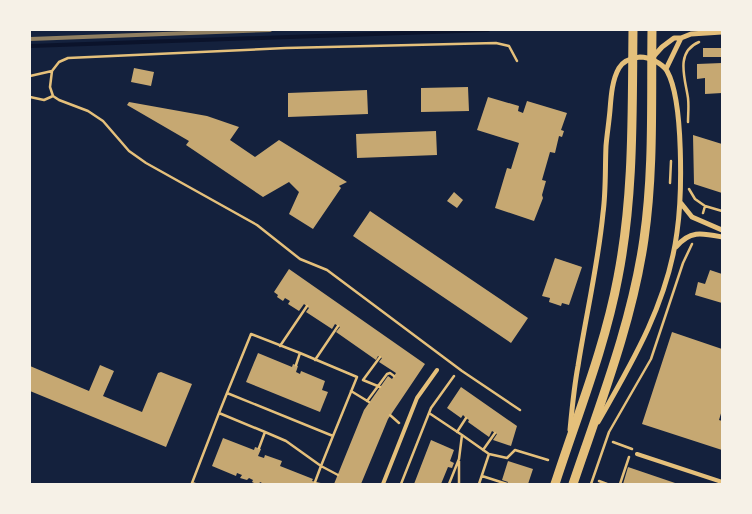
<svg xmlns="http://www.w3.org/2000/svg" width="752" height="514" font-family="'Crimson Pro',serif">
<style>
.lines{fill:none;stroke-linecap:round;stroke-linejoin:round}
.stream{stroke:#0b132b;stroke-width:4}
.building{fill:#c6a872}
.path{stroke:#e5c07b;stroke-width:2.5}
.service{stroke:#e5c07b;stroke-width:4}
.minor{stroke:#e5c07b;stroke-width:5}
.tertiary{stroke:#e5c07b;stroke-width:9}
.rail{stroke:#918062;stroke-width:4}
</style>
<rect width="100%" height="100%" fill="#14213d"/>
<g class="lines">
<path class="stream" d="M 30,46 L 488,30"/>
</g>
<path class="building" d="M 703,48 L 722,48 L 722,57 L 703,57 Z
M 722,63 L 722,93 L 705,94 L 705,78 L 697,79 L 697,64 Z
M 134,68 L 154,72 L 151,86 L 131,82 Z
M 468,87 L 469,111 L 421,112 L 421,88 Z
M 367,90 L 368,114 L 288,117 L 288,93 Z
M 488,97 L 519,106 L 518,111 L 523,113 L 527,101 L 567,113 L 561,130 L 564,131 L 562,137 L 559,136 L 555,153 L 550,152 L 542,180 L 546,181 L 542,195 L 543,198 L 534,221 L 495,208 L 507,168 L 511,169 L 519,143 L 477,130 Z
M 129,102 L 207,116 L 239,127 L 230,140 L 255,157 L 279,140 L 347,182 L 339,186 L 341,188 L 313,229 L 289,214 L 299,192 L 289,182 L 263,197 L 186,145 L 189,141 L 127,105 Z
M 436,131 L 437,155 L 357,158 L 356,134 Z
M 693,135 L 722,144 L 722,193 L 694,184 Z
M 454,192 L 463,200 L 457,208 L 447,201 Z
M 370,211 L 528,318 L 511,343 L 353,236 Z
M 555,258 L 582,267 L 569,305 L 562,303 L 561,306 L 549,302 L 550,298 L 542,296 Z
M 289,269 L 425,364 L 388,419 L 361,484 L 334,484 L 364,410 L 388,376 L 392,379 L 396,373 L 379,362 L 382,358 L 378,356 L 376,360 L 336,332 L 340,327 L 335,324 L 332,329 L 306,312 L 309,308 L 304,304 L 299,311 L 288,304 L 290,301 L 285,298 L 283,301 L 277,297 L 278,295 L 274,292 Z
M 710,270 L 722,274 L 722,303 L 695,295 L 698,282 L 705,284 Z
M 672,332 L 722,349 L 722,410 L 719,420 L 722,421 L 722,450 L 642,424 Z
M 258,353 L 292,367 L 293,364 L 298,366 L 296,372 L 300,374 L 301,371 L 325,381 L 322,390 L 328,392 L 320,412 L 246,382 Z
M 100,365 L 114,371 L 103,396 L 142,412 L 158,373 L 161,372 L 171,376 L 192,384 L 166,447 L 30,391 L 30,366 L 89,391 Z
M 461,387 L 517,426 L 511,446 L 493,440 L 497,434 L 492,431 L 489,437 L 468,422 L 469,420 L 466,418 L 463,415 L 461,418 L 447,408 Z
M 223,438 L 254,450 L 255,447 L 261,449 L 258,456 L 264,458 L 265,455 L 282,461 L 280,466 L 313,479 L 312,481 L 325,484 L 264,484 L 260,482 L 259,484 L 256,484 L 252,482 L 253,480 L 249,478 L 247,480 L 240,478 L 242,475 L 237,473 L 236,476 L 212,466 Z
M 431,440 L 454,450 L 450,461 L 454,463 L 452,468 L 448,467 L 441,484 L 414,484 Z
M 508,461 L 533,469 L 528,484 L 507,484 L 508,482 L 502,480 Z
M 628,467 L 678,484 L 623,484 Z"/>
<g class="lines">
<path class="path" d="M 517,61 L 509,46 L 496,43 L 286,48 L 68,58 L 59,62 L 52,71 L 50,87 L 53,96 L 59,100 L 88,111 L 103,121 L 129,151 L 146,163 L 257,225 L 300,259 L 327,270 L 462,371 L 520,410
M 30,76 L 52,71
M 30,97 L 44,100 L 53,96
M 688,122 C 688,114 689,106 688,98 C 685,78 675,52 699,42
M 670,183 L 671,161
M 689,189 L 695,199 L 705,206 L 703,213
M 705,206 L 722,211
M 280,346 L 307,306
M 300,353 L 357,377 L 333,436
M 315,360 L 338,326
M 380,387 L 363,380 L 380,357
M 351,391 L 369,402
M 227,393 L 251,334 L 300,353 L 296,365
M 367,401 L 387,374 L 390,373 L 394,376
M 219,413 L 227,393 L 333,436 L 321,466 L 338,475
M 429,413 L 462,435 L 459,459 L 449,484
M 390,415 L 399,423
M 265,432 L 286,441 L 321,466 L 315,482
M 457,432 L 466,418
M 462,435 L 489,454 L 479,484
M 613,442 L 632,449
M 483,450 L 495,433
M 489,454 L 507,458 L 515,450 L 548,460
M 459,461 L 459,484
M 482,476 L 507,484
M 599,481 L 607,484
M 195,484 L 192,483 L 219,413 L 265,432 L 259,448
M 401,484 L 431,408 L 454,376
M 591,484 L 609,432 L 651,359 L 683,263 L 692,244
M 620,484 L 629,457"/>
<path class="service" d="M 637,454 L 722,482
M 383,484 L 417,398 L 437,370"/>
<path class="minor" d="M 653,57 L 662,47 L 674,38 L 681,38 L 691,34 L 722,32
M 666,69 L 681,38
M 680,202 L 692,217 L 722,230
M 676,247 C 690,230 702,233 722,237
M 570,430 C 572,409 574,387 578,366 C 586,315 598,265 603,213 C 606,191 605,169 606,146 C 607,134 609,122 610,110 C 611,97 612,80 619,68 C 623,61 632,58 640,57 C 649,57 662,63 667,71 C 684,101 682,197 677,232 C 668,302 632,363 598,422"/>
<path class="tertiary" d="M 555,484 C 577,416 605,347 618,277 C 634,195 632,112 633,30
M 573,484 C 600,404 632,323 644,239 C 654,170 651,99 652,30"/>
<path class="rail" d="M 30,39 L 270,30"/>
</g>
<rect width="752" height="514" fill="none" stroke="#f6f1e7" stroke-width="62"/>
</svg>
